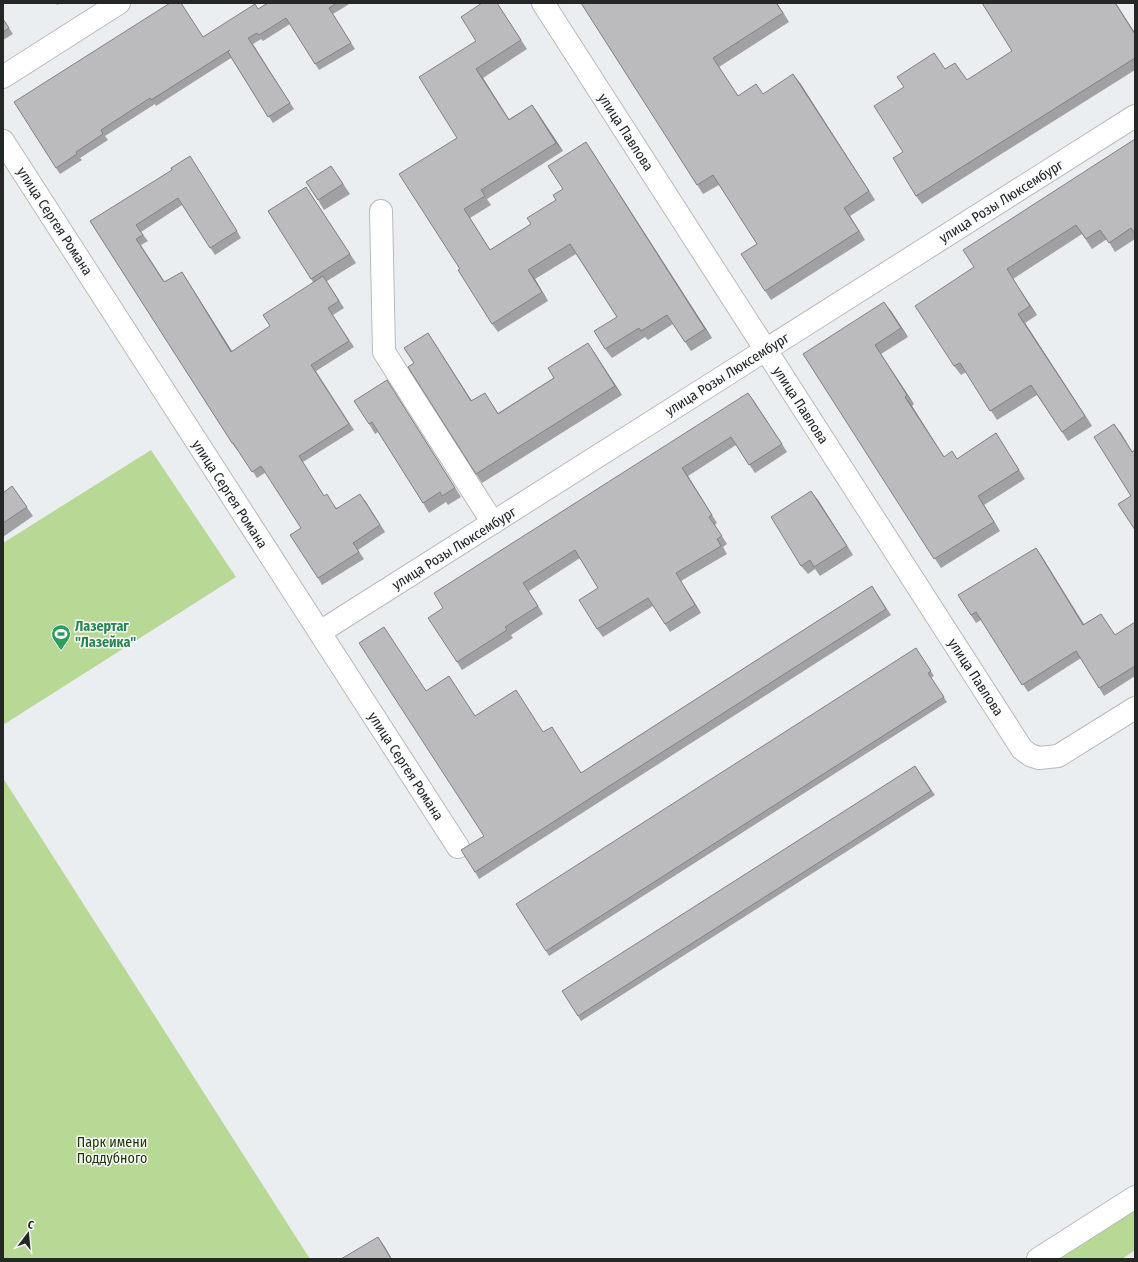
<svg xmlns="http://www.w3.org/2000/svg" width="1138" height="1262" font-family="'Fira Sans Condensed',sans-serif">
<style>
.green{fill:#b8d995}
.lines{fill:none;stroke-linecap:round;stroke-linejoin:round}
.minor-casing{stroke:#b8babc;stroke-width:24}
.minor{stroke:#fff;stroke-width:22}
.wall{fill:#a1a0a3}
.shaded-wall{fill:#838284}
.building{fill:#bbbabd;stroke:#838284}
.labels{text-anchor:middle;stroke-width:3;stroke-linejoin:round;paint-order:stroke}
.street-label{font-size:14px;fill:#252626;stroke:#f9fbfd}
.leisure-label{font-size:14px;font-weight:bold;fill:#27864d;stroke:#f9fbfd;text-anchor:start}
.park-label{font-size:14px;fill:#223603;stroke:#f9fbfd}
</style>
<rect width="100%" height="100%" fill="#ebeef0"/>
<path class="green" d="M 151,450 L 236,577 L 3,725 L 3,543 Z
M 3,778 L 310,1259 L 3,1259 Z
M 1135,1208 L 1135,1250 L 1122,1259 L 1054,1259 Z"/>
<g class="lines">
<defs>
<path id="minor" d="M 543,3 L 1022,749 L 1030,755 L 1039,758 L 1058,756 L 1135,708
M 3,77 L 119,3
M 3,141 L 458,847
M 381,211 L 384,352 L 493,523
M 320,632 L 1135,116
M 1038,1259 L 1135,1197"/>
</defs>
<use href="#minor" class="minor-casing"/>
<use href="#minor" class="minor"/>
</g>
<path class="wall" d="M 56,3 L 61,3 L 57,5 Z
M 268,3 L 351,3 L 333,14 L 355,49 L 319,70 L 290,24 L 263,41 L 261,39 L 253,44 L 294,109 L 273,123 L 231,58 L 156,106 L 155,104 L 105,136 L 108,140 L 80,158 L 82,160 L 60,174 L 56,168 L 203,37 L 259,9 Z
M 497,3 L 527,49 L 483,78 L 509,119 L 532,105 L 563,151 L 487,199 L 491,205 L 470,218 L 490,250 L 531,224 L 556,200 L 563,189 L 592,151 L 712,338 L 691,351 L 673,324 L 648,340 L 645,337 L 612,358 L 605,349 L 617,317 L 576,254 L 535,279 L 548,301 L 498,332 L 492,324 L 460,269 L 457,138 L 476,41 Z
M 581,3 L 777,3 L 789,22 L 719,67 L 738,96 L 763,94 L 800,83 L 875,200 L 850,216 L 865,240 L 771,300 L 765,291 L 757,244 L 719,185 L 703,194 Z
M 982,3 L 1116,3 L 1135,33 L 1135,70 L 922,204 L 916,196 L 903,152 L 945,69 L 967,80 L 1012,51 Z
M 3,19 L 13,34 L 3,40 Z
M 1135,139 L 1135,239 L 1115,252 L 1107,239 L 1092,249 L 1082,234 L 1013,279 L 1037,315 L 1025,323 L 1092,426 L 1068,441 L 1037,395 L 997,420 L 966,372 L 961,375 L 954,366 L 974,267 Z
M 194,163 L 241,238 L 215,255 L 182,205 L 141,232 L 148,241 L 141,245 L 165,282 L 182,272 L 232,351 L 270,326 L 313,282 L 268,211 L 306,187 L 356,263 L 327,281 L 344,308 L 333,315 L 354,347 L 316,371 L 354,430 L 303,462 L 324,496 L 337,508 L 365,500 L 385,532 L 358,550 L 364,559 L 322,585 L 318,578 L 301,528 L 266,472 L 257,478 L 238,449 L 237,450 L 232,443 L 90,221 Z
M 338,176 L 350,194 L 324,210 L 318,200 Z
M 891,311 L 908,337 L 881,354 L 914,404 L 912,406 L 944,457 L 957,459 L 996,433 L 1025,479 L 984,505 L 1000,531 L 941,568 L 803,354 Z
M 434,342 L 472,401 L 491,402 L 498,413 L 594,352 L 622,395 L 482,483 L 476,474 L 414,363 Z
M 387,380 L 461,497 L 448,505 L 446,502 L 429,513 L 423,503 L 378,432 L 375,434 L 369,424 Z
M 754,401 L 787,452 L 755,473 L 736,445 L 688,476 L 717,523 L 715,525 L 727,544 L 723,547 L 727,554 L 681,581 L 701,613 L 670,632 L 653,606 L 603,637 L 597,629 L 598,588 L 580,558 L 529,591 L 543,614 L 511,635 L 513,638 L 462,670 L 457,662 L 443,608 Z
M 12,486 L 33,516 L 3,537 L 3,493 Z
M 818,500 L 853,555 L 820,576 L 815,569 L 808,574 L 801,566 Z
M 1041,555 L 1084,624 L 1101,614 L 1115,635 L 1135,622 L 1135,676 L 1104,696 L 1081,658 L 1028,692 L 981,620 L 976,623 L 958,595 Z
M 872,586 L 891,615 L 479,879 L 475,872 L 484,836 L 426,691 L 475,716 L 543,732 L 552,727 L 581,773 Z
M 916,648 L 934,676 L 931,678 L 947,702 L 549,956 L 546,951 Z
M 915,766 L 935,795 L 581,1021 L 578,1016 Z"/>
<path class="shaded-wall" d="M 776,3 L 777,3 L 789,22 L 783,13 Z
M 1115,3 L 1135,33 L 1135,34 Z
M 476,69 L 483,78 L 515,129 L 509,120 Z
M 793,74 L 800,83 L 875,200 L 869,191 Z
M 532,105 L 538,113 L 563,151 L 556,143 Z
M 586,142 L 592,151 L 712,338 L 705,329 Z
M 190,156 L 194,163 L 241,238 L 237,231 Z
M 844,208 L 850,216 L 865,240 L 859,231 Z
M 464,209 L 470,218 L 496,259 L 490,250 Z
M 1007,269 L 1013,279 L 1037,315 L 1030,306 Z
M 528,270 L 535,279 L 548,301 L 542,292 Z
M 182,272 L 186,278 L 236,358 L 231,352 Z
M 884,302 L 891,311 L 908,337 L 901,328 Z
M 1018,314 L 1025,323 L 1092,426 L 1085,416 Z
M 428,333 L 434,342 L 478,411 L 471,401 Z
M 588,343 L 594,352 L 622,395 L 615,386 Z
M 875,345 L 881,354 L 914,404 L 907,395 Z
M 748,393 L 754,401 L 787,452 L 782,444 Z
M 905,397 L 912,406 L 950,466 L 944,457 Z
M 1114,424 L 1121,433 L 1135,456 Z
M 682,468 L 688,476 L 717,523 L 712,515 Z
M 811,491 L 818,500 L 853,555 L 847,546 Z
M 978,496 L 984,505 L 1000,531 L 994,522 Z
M 1036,548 L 1041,555 L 1088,632 L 1083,625 Z
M 676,573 L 701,613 L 695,605 Z
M 378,1237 L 385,1247 L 392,1259 L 391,1259 Z"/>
<path class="building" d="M 170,3 L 181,3 L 203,37 L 255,4 L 258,9 L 268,3 L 337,3 L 329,8 L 351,43 L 315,64 L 286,18 L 259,35 L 257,33 L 248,38 L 290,103 L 268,117 L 228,52 L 230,50 L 151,100 L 150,98 L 101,130 L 103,134 L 76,152 L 77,154 L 56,168 L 14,102 Z
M 482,3 L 497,3 L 521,40 L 476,69 L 509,120 L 532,105 L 556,143 L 481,190 L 485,196 L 464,209 L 490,250 L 531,224 L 527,218 L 556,200 L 553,195 L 563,189 L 548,166 L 586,142 L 705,329 L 685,342 L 667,315 L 641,331 L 639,328 L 605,349 L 594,331 L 617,317 L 570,244 L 528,270 L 542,292 L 492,324 L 458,270 L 460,269 L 399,174 L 457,138 L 419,77 L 476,41 L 461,17 Z
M 581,3 L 776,3 L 783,13 L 713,58 L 738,96 L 756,84 L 763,94 L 793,74 L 869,191 L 844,208 L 859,231 L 765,291 L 741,254 L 757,244 L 713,175 L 697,185 Z
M 982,3 L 1115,3 L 1135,34 L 1135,58 L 916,196 L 893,158 L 903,152 L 874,106 L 904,87 L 897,77 L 934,53 L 945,69 L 955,63 L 967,80 L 1012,51 Z
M 3,19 L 9,28 L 3,32 Z
M 1135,139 L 1135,234 L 1131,228 L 1109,243 L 1100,230 L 1086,239 L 1076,225 L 1007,269 L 1030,306 L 1018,314 L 1085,416 L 1062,432 L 1031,385 L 990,411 L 960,363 L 954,366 L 915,306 L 974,267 L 963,250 Z
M 190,156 L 237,231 L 210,248 L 178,198 L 136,225 L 143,235 L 136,239 L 164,282 L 182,272 L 231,352 L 270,326 L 263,315 L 323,276 L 339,301 L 328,308 L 349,341 L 311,365 L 349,424 L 299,456 L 324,496 L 327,494 L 336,509 L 360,494 L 380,525 L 353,543 L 359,552 L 318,578 L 290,535 L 301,528 L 261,466 L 252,472 L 233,443 L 232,443 L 90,221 L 172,170 L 171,168 Z
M 331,166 L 343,184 L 318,200 L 306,182 Z
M 306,187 L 350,254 L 311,279 L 268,211 Z
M 884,302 L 901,328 L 875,345 L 907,395 L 905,397 L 944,457 L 952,451 L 957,459 L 996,433 L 1019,470 L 978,496 L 994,522 L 934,559 L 803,354 Z
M 428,333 L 471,401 L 485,393 L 498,414 L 554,378 L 548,368 L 588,343 L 615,386 L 476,474 L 408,367 L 414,363 L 404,348 Z
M 387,380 L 455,488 L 442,496 L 440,492 L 423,503 L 372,422 L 369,424 L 354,401 Z
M 748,393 L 782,444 L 749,465 L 731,437 L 682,468 L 712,515 L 709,517 L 722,536 L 717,539 L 721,546 L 676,573 L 695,605 L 665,624 L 648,598 L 597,629 L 579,600 L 598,588 L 575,550 L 523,583 L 538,606 L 505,627 L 507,630 L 457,662 L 428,618 L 443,608 L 434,593 Z
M 1114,424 L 1132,452 L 1135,450 L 1135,530 L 1118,504 L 1131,496 L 1094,437 Z
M 12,486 L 27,507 L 3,523 L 3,493 Z
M 811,491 L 847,546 L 814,567 L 810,560 L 801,566 L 771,517 Z
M 1036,548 L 1083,625 L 1101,614 L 1115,635 L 1135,622 L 1135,666 L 1099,688 L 1076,651 L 1022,685 L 976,612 L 971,615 L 958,595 Z
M 872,586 L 886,609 L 475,872 L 461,850 L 484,836 L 359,643 L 384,627 L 426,691 L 449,676 L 475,716 L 516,690 L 543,732 L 552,727 L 581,773 Z
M 916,648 L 931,671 L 928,673 L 944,697 L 546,951 L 516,904 Z
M 915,766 L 931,791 L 578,1016 L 562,991 Z
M 378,1237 L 391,1259 L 341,1259 Z"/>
<defs>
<symbol id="stadium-pin" viewBox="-11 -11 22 30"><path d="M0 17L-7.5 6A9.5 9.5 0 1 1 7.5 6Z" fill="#2e9e5b" stroke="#f9fbfd"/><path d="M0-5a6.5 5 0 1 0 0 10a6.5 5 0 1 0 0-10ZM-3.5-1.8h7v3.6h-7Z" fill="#fff"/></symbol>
</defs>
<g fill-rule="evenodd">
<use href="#stadium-pin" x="50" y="623" width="22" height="30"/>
</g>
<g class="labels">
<g class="street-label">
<text transform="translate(626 132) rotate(57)" y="5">улица Павлова</text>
<text transform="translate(1001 201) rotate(-32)" y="5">улица Розы Люксембург</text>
<text transform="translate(55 221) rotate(57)" y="5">улица Сергея Романа</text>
<text transform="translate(727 374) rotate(-32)" y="5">улица Розы Люксембург</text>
<text transform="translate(801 405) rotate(57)" y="5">улица Павлова</text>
<text transform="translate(230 494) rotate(57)" y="5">улица Сергея Романа</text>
<text transform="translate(454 548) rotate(-32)" y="5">улица Розы Люксембург</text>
<text transform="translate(976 677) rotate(57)" y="5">улица Павлова</text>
<text transform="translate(406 766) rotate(57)" y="5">улица Сергея Романа</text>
</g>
<g class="leisure-label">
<text x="75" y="631">Лазертаг<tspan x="75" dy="16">"Лазейка"</tspan></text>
</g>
<g class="park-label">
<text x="112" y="1147">Парк имени<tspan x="112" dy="16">Поддубного</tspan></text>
</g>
</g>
<rect width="1138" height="1262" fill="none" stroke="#252626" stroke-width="8"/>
<g transform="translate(28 1234) rotate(16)" stroke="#f9fbfd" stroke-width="3" paint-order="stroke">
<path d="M0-3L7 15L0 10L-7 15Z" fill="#252626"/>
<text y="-6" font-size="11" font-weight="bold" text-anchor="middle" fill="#252626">С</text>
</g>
</svg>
